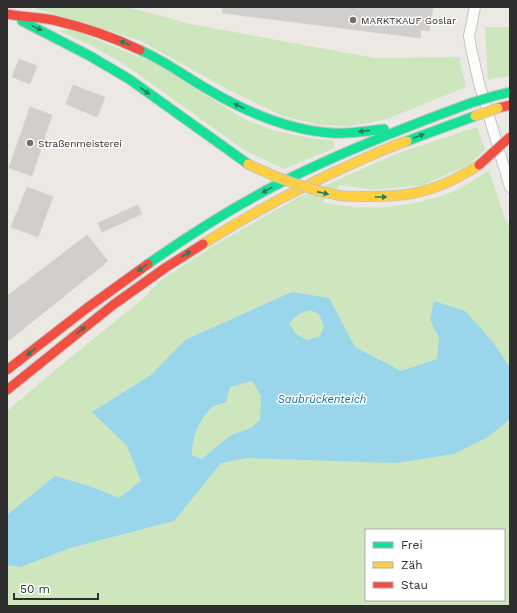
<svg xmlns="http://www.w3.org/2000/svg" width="517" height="613" font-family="'Work Sans',sans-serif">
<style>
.green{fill:#cee6be;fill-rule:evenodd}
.water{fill:#99d6ec;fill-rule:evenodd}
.building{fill:#d1cecb;stroke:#d7d4d0}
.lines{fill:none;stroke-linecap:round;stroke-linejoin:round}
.street-casing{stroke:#c5c4c5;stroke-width:12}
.fast-casing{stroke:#c6c5c4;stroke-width:11}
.slow-casing{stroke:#c6c5c4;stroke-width:11}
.jam-casing{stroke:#c6c5c4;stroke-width:11}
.street{stroke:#fcfcfb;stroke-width:10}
.fast{stroke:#16e098;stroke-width:9}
.slow{stroke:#ffcf43;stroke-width:9}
.jam{stroke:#f24e42;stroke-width:9}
.fast-bridge-casing{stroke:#c6c5c4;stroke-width:11;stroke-linecap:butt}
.slow-bridge-casing{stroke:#c6c5c4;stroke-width:11;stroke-linecap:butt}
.jam-bridge-casing{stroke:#c6c5c4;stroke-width:11;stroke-linecap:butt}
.fast-bridge{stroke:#16e098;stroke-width:9}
.slow-bridge{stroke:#ffcf43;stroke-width:9}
.jam-bridge{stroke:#f24e42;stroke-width:9}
.oneway{fill:#237e5e}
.poi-dot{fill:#706f6e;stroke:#fff;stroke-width:1.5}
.labels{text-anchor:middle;stroke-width:3;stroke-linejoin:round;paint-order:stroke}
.poi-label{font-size:10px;fill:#2e2e2e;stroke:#fff;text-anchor:start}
.water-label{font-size:11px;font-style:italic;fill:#0d6fa3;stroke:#fff}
</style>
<rect width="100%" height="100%" fill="#ece8e4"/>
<path class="green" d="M 30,7 L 127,7 L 191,24 L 374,58 L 459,57 L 466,87 L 387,119 L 351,126 L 320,125 L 283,116 L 229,90 L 139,40 Z
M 485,27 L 510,27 L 510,76 C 502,78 495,77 488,80 Z
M 70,29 L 157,64 L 244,119 L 272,130 L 310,138 L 333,140 L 335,148 L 284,169 L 244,150 L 124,64 L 90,45 L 59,31 Z
M 477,127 L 485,150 L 468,165 L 424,185 L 374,190 L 340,185 L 322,202 C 364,212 412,208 452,192 C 465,186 477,178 489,170 L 505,219 L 510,227 L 510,606 L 7,606 L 7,411 L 54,371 L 145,297 L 160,281 L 218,243 L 299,197 L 398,153 ZM 366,530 L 504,530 L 504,600 L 366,600 Z"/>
<path class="water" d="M 292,292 L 329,298 L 355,347 L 401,371 L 437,359 L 439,337 L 430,320 L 434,301 L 465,311 L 493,342 L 510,368 L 510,419 L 488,437 L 454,454 L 396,463 L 248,458 L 221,463 L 174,521 L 70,548 L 21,567 L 7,565 L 7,515 L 55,476 L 92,487 L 119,498 L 141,481 L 127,446 L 92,412 L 151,375 L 185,340 ZM 310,310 L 319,314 L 324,326 L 320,336 L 307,340 L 296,334 L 289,323 L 299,314 ZM 252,381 L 261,396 L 260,420 L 251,428 L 231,435 L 202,459 L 192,455 C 191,439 199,420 211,408 C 214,405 221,404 226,402 L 230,387 Z"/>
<path class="building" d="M 223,7 L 433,7 L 429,31 L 421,30 L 420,38 L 222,13 Z
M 19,59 L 37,66 L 30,84 L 12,77 Z
M 73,85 L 105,97 L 97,117 L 66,104 Z
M 30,107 L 52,115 L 32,176 L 9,168 Z
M 27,187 L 53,197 L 38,237 L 11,227 Z
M 138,205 L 142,214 L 102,232 L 98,223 Z
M 87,235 L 108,261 L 7,342 L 7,296 Z"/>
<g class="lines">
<defs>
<path id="street" d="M 475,7 L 469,36 L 471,48 L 479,83 L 510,187"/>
<path id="fast" d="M 22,21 L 90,56 L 129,79 L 248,164
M 140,50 C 165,61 186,77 209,90 C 246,112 288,130 332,133 C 350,134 367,131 384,129
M 494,96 L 510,92
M 407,141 L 475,116
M 148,264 C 192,233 238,204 286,180 C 346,150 408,126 471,103"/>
<path id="slow" d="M 342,196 C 399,198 430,197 479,165
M 203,244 C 251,213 301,187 354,163 C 372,155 389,147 407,141"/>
<path id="jam" d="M 7,14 C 22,17 38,17 53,20 C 83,27 113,37 140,50
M 498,108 L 510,105
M 7,370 L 87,308 L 148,264
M 7,390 L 113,305 L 165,268 L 203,244"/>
</defs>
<use href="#street" class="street-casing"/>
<use href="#fast" class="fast-casing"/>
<use href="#slow" class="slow-casing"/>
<use href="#jam" class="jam-casing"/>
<use href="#street" class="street"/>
<use href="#fast" class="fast"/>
<use href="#slow" class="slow"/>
<use href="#jam" class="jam"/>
<defs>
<path id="fast-bridge" d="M 471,103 L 494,96"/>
<path id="slow-bridge" d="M 475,116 L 498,108
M 248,164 C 278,179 309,190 342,196"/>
<path id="jam-bridge" d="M 479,165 L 510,137"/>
</defs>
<use href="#fast-bridge" class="fast-bridge-casing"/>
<use href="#slow-bridge" class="slow-bridge-casing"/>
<use href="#jam-bridge" class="jam-bridge-casing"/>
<use href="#fast-bridge" class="fast-bridge"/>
<use href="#slow-bridge" class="slow-bridge"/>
<use href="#jam-bridge" class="jam-bridge"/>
</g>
<defs><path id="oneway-solid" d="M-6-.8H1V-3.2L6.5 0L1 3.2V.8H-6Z"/></defs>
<g class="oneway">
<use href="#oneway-solid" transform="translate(37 28) rotate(26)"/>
<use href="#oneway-solid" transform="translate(125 43) rotate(-158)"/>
<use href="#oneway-solid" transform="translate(145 91) rotate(36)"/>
<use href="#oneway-solid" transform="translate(239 106) rotate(-156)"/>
<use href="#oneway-solid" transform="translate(364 131) rotate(174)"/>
<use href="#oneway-solid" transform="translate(419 136) rotate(-20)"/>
<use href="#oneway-solid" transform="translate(267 190) rotate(151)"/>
<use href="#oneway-solid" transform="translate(323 193) rotate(13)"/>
<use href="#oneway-solid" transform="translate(381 197)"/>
<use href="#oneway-solid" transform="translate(186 254) rotate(-33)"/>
<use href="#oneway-solid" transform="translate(142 268) rotate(144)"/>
<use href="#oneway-solid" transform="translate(81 330) rotate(-39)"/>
<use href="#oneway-solid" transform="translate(31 352) rotate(142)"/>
</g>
<g class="poi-dot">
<circle cx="353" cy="20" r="4"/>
<circle cx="30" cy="143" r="4"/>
</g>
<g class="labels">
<g class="poi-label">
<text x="361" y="24">MARKTKAUF Goslar</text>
<text x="38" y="147">Straßenmeisterei</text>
</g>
<g class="water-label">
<text x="322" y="403">Saubrückenteich</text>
</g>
</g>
<rect width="517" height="613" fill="none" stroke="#2e2e2e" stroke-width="16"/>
<rect x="365" y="529" width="140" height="72" fill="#ffffff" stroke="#ababab"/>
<rect x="373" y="542" width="20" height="6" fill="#16e098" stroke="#ababab"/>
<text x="401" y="549" font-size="12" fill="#2e2e2e">Frei</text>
<rect x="373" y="562" width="20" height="6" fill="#ffcf43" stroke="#ababab"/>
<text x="401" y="569" font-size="12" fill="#2e2e2e">Zäh</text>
<rect x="373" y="582" width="20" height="6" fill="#f24e42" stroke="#ababab"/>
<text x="401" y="589" font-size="12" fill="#2e2e2e">Stau</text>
<path d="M14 593v6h84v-6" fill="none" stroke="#2e2e2e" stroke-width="2"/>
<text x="20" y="593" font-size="12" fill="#2e2e2e" stroke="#ffffff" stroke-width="3" paint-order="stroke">50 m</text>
</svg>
